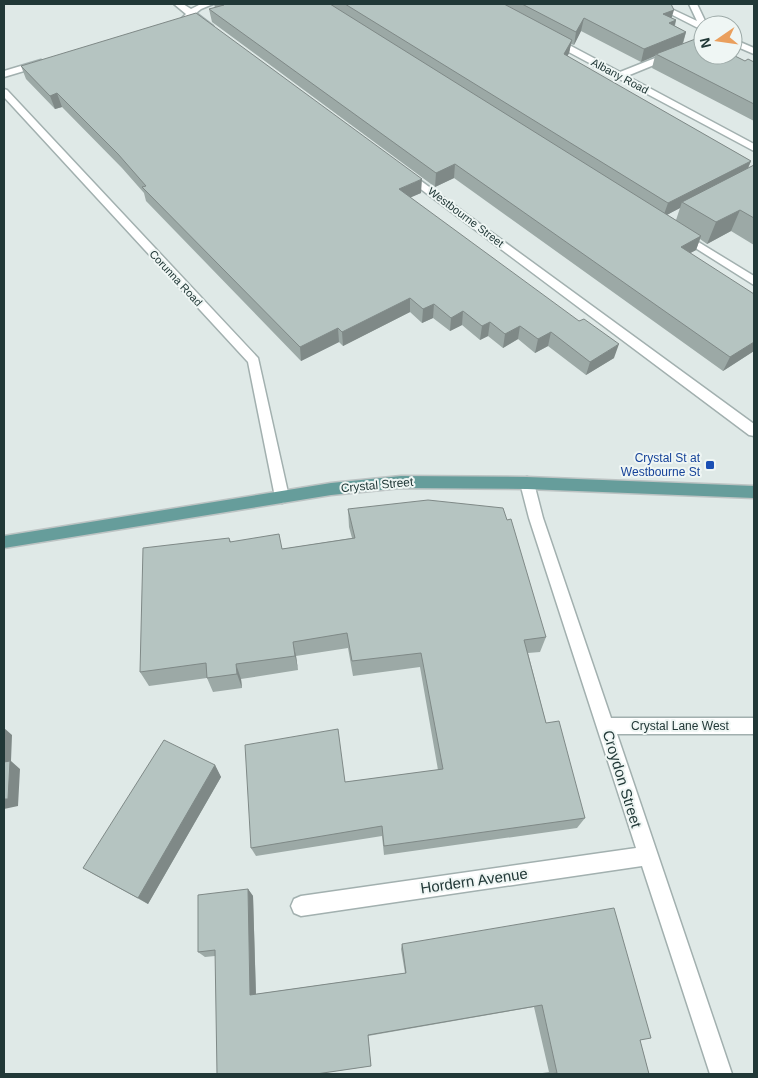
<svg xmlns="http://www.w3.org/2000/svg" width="758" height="1078" font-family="Arial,sans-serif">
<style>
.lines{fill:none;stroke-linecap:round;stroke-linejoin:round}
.minor-casing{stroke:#a2b0af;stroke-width:3}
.major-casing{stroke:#bcc3c3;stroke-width:3}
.minor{fill:#fff;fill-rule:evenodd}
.major{fill:#669d9b;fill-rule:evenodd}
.wall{fill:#9ca9a6;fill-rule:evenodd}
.shaded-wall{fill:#7f8987}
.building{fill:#b5c4c1;stroke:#7f8987}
.transit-dot{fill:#1a4fb4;stroke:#eff6f4;stroke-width:2}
.labels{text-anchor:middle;stroke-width:4;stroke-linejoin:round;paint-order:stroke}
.far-street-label{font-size:11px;fill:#213837;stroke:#eff6f4}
.transit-label{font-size:12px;fill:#164399;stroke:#eff6f4;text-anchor:end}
.street-label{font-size:12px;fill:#213837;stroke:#eff6f4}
.near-street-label{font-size:15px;fill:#213837;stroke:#eff6f4}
</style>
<rect width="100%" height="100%" fill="#dfe9e7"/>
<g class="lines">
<defs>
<path id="minor" d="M 174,4 L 183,4 L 191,9 L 201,4 L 213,4 L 201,9 L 196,13 L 213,26 L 206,28 L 192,17 L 188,21 L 182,21 L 181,19 L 186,14 Z
M 651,4 L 661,4 L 697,21 L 689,4 L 697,4 L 707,25 L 703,25 L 703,29 L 700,29 Z
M 550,38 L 556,38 L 620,72 L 703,39 L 703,45 L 627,76 L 754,144 L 754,151 L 550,42 Z
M 733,39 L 754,48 L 754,54 L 733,45 Z
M 41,60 L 45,63 L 44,65 L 4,77 L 4,71 Z
M 4,89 L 7,90 L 258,358 L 289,497 L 287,501 L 282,503 L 277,501 L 275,497 L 248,362 L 4,97 Z
M 406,170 L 754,424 L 754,436 L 749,435 L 402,175 L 402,171 Z
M 682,232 L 754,276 L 754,285 L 678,237 L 676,235 L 678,233 Z
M 527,477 L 532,479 L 534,483 L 543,518 L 611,718 L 754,718 L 754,734 L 617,734 L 732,1074 L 710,1074 L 642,866 L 301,916 L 294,913 L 291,906 L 294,899 L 301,896 L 636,848 L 529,518 L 520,483 L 522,479 Z"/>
<path id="major" d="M 401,476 L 527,477 L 754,486 L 754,498 L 527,489 L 401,488 L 331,495 L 4,548 L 4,536 L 331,483 Z"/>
</defs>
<use href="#minor" class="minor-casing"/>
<use href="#major" class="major-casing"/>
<use href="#minor" class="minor"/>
<use href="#major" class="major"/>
</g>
<path class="wall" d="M 214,4 L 671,4 L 671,18 L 676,20 L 675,26 L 686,32 L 683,44 L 745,61 L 754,62 L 754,121 L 652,68 L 655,56 L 641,62 L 581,31 L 574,45 L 571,44 L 569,53 L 567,57 L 751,161 L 748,168 L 754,165 L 754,245 L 731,231 L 707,244 L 700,239 L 696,250 L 690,253 L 754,351 L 723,371 L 454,178 L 435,187 L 212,22 L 209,9 L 215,8 ZM 680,208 L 676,220 L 667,215 L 672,212 Z
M 21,66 L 421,193 L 410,197 L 614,358 L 586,375 L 548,346 L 535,353 L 518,339 L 503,348 L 488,336 L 480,340 L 462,325 L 450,331 L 433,318 L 422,323 L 410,312 L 343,346 L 339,342 L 301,361 L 146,201 L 144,193 L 122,168 L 62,107 L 55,109 L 26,79 Z
M 348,509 L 546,637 L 540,652 L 528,653 L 546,723 L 585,818 L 577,828 L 384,855 L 382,836 L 256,856 L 251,848 L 345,782 L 438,770 L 420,667 L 353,676 L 348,648 L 296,656 L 298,670 L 241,679 L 242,688 L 213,692 L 207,678 L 149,686 L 140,672 L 229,538 L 231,542 L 282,549 L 352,538 L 349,527 Z
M 215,765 L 221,777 L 148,904 L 95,875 L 83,868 Z
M 248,889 L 253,896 L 256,994 L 405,973 L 401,949 L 402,944 L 640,1040 L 649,1074 L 536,1074 L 549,1072 L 534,1007 L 368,1036 L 371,1066 L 316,1074 L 215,956 L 205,957 L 198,952 Z"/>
<path class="shaded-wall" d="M 674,10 L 670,23 L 663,14 Z
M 584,18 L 581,31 L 574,45 L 576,32 Z
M 676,20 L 672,34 L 669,23 Z
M 686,32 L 682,45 L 656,54 L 655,56 L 641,62 L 644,49 Z
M 572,40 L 569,53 L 561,68 L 564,54 Z
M 57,93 L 62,107 L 55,109 L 50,96 Z
M 751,161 L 745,175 L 682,202 L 680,208 L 663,217 L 668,203 Z
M 455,164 L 454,178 L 435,187 L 436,173 Z
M 422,179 L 421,193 L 398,203 L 399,189 Z
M 740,210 L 731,231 L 707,244 L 716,222 Z
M 701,236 L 696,250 L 676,261 L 681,247 Z
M 410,298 L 410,312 L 343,346 L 342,332 Z
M 434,304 L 433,318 L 422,323 L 423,309 Z
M 463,311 L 462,325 L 450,331 L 451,318 Z
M 490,322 L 488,336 L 480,340 L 482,326 Z
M 520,326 L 518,339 L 503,348 L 505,334 Z
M 338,328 L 339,342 L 301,361 L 300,347 Z
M 551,332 L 548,346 L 535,353 L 538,339 Z
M 754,342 L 754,351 L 723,371 L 730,357 Z
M 619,344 L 614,358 L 586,375 L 590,362 Z
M 293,642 L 296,656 L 298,670 L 295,656 Z
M 236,664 L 241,679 L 242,688 L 237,674 Z
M 4,728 L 12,735 L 11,761 L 20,769 L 18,806 L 4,809 Z
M 215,765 L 221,777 L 148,904 L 138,898 Z
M 248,889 L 253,896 L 256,998 L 250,995 Z"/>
<path class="building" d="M 222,4 L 330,4 L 701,236 L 681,247 L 754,294 L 754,342 L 730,357 L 455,164 L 436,173 L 209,9 L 224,5 Z
M 345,4 L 504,4 L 572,40 L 564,54 L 751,161 L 668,203 Z
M 522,4 L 671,4 L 674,10 L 663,14 L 676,20 L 669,23 L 686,32 L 644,49 L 584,18 L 576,32 Z
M 196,13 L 422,179 L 399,189 L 579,321 L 584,319 L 619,344 L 590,362 L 551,332 L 538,339 L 520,326 L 505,334 L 490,322 L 482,326 L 463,311 L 451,318 L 434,304 L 423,309 L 410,298 L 342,332 L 338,328 L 300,347 L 142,187 L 146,186 L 118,154 L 57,93 L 50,96 L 21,66 Z
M 698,38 L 703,40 L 703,55 L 733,55 L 745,61 L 748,59 L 754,62 L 754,104 L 656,54 Z
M 754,165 L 754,218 L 740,210 L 716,222 L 682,202 Z
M 428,500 L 503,508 L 507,520 L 511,519 L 546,637 L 524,640 L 546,723 L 559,721 L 585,818 L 384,846 L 382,826 L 251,848 L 245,745 L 338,729 L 345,782 L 443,769 L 421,653 L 352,661 L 347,633 L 293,642 L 295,656 L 236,664 L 237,674 L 207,678 L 206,663 L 140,672 L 143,548 L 229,538 L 230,542 L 279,534 L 282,549 L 355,538 L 348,509 Z
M 164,740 L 215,765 L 138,898 L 83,868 Z
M 10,761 L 8,799 L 4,799 L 4,762 Z
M 248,889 L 250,995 L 406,973 L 402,944 L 614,908 L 651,1038 L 640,1040 L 649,1074 L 549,1074 L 557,1073 L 542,1005 L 368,1035 L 371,1066 L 316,1074 L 217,1074 L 215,950 L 198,952 L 198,895 Z"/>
<rect class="transit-dot" x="705" y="460" width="10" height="10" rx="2.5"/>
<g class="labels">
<g class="far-street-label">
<text transform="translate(620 76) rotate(28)" y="4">Albany Road</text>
<text transform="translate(466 217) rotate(37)" y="4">Westbourne Street</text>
<text transform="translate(176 278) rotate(47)" y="4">Corunna Road</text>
</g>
<g class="transit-label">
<text x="700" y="462">Crystal St at<tspan x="700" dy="14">Westbourne St</tspan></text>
</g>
<g class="street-label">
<text transform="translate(377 485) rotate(-5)" y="4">Crystal Street</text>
<text x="680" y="730">Crystal Lane West</text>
</g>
<g class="near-street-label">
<text transform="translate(622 779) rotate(73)" y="5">Croydon Street</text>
<text transform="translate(474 881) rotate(-8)" y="5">Hordern Avenue</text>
</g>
</g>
<rect width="758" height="1078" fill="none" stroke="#213837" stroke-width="10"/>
<g transform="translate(718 40) rotate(257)"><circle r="24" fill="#eff6f4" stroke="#9daaa8"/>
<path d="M0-4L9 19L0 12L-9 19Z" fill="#ea9f5d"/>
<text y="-8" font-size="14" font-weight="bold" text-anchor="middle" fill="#213837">N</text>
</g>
</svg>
